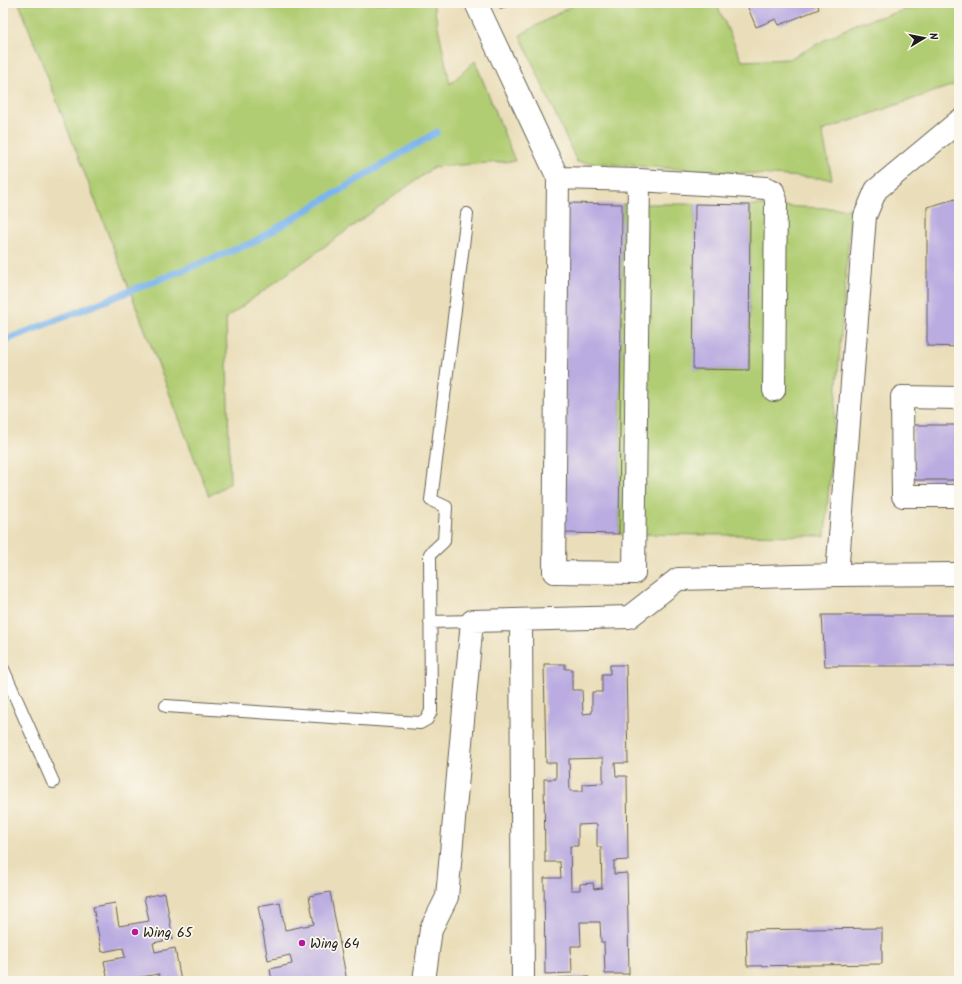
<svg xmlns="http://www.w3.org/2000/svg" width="962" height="984" font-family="Kalam,sans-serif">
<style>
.green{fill:#b1cd73;stroke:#667448}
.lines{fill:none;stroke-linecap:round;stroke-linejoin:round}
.stream{stroke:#7db5ed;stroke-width:7}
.building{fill:#baace1;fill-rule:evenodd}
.lane-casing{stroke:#646053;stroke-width:14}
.street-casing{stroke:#646053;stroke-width:24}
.lane{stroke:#fff;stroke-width:12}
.street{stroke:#fff;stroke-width:22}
.poi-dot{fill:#b5179e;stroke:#fbf7ec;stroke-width:1.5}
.labels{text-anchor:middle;stroke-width:3.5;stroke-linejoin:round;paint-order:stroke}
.poi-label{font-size:14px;fill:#1c1c1c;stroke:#fbf7ec;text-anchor:start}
</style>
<rect width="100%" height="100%" fill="#fbf7ec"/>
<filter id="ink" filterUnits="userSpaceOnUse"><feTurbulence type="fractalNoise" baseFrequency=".025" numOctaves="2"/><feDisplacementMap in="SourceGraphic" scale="8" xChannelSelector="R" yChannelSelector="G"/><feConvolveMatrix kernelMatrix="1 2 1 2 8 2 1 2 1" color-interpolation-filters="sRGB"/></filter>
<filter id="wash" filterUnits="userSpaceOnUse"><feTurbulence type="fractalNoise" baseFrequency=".012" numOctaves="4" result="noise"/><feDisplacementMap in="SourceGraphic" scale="16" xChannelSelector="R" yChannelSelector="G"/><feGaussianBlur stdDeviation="0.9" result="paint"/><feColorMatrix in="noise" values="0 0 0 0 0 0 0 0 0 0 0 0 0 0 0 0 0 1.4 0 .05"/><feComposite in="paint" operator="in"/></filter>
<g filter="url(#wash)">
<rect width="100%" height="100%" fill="#eadeba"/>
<path class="green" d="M 19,3 L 433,3 L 450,84 L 475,61 L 515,161 L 434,167 L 226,318 L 230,483 L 209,496 Z
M 576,3 L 716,3 L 742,61 L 789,59 L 855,24 L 930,3 L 959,3 L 959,83 L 822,131 L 832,179 L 577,162 L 520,35 Z
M 622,204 L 695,204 L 694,369 L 749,370 L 750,205 L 851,209 L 825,536 L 619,534 Z"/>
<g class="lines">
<path class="stream" d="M 3,341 L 252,243 L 437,132"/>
</g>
<g id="blocks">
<path class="building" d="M 498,3 L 513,3 L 501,9 Z
M 746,3 L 817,3 L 819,9 L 779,25 L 776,19 L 756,27 Z
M 959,198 L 959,347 L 927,346 L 927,207 Z
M 567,203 L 622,204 L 619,534 L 564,533 Z
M 695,204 L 750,205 L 749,370 L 693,369 Z
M 913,425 L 959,425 L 959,480 L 914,480 Z
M 822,615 L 959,615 L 959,666 L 825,666 Z
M 544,664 L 565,664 L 565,669 L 572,669 L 572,690 L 582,690 L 583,714 L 592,713 L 592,692 L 602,692 L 602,674 L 610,674 L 610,665 L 626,665 L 628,763 L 615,763 L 616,776 L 627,776 L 628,860 L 614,861 L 614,874 L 627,873 L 629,974 L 605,974 L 604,942 L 601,942 L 600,922 L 580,922 L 581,946 L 571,946 L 572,973 L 545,974 L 544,878 L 561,878 L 560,862 L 545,862 L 544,779 L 556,779 L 556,763 L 546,763 ZM 603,758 L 603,783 L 583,784 L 583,791 L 570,791 L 569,759 ZM 597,824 L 597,847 L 601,847 L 602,888 L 594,889 L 593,883 L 580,884 L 580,890 L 571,890 L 570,846 L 578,846 L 578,825 Z
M 330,892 L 347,981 L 272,981 L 270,969 L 292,964 L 290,955 L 268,960 L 258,906 L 280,902 L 285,930 L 314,924 L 309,896 Z
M 165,893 L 173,939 L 153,943 L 155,952 L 175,948 L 181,981 L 160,981 L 159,974 L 129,979 L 130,981 L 108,981 L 104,961 L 125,957 L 123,948 L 102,952 L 93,907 L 115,903 L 119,926 L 149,921 L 144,897 Z
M 882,928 L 882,964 L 747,966 L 746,930 Z
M 589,977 L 589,981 L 557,981 L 557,978 Z"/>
</g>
</g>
<g filter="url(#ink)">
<use href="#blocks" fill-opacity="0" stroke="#646053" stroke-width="1"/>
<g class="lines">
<defs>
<path id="lane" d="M 430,622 L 472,621
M 3,669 L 53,782
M 166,706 L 420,723 L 427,719 L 431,711 L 430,554 L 444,541 L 446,507 L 431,500 L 467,214"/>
<path id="street" d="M 476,3 L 558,178 L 554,572 L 634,573 L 639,180
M 558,178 L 639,180 L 766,188 L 773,191 L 776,200 L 774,390
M 959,398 L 902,397 L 903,496 L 959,496
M 837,575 L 865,216 L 876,190 L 959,121
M 521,620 L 523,981
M 424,981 L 431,929 L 447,897 L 472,621 L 629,617 L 678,579 L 837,575 L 959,574"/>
</defs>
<use href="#lane" class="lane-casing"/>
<use href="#street" class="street-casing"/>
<use href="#lane" class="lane"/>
<use href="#street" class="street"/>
</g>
</g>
<g class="poi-dot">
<circle cx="135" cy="932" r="4"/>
<circle cx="302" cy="943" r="4"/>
</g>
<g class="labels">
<g class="poi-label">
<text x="143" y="937">Wing 65</text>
<text x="310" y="948">Wing 64</text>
</g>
</g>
<rect width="962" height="984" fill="none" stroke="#fbf7ec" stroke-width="16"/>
<g transform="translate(924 38) rotate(80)" stroke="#fbf7ec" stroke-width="3" paint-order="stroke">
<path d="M0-3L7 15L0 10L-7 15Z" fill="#1c1c1c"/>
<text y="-6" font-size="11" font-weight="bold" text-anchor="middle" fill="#1c1c1c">N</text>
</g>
</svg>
